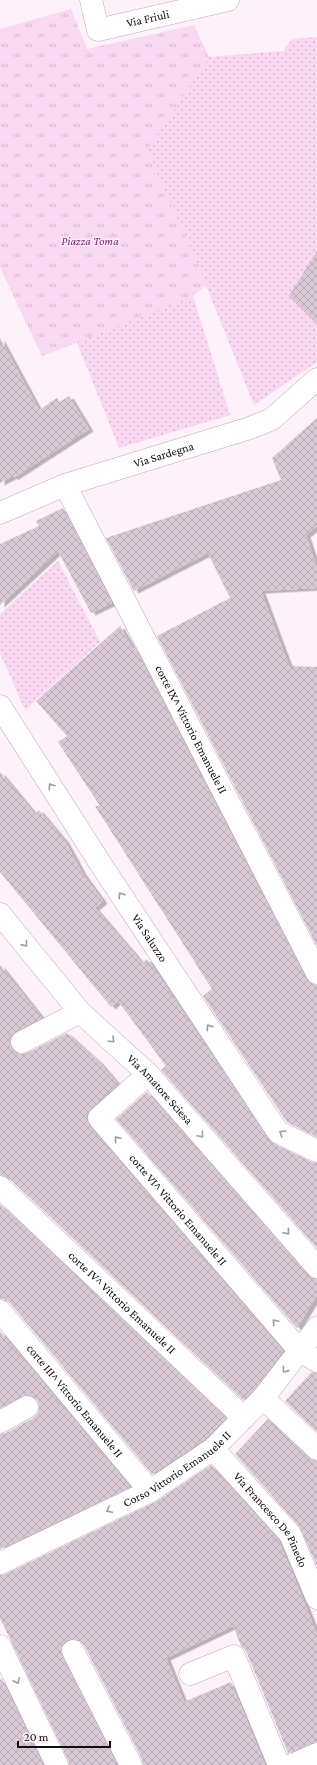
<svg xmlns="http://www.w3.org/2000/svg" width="317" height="1765" font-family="'Crimson Pro',serif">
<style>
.grass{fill:url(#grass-dots)}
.park{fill:url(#park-tufts)}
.building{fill:url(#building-cross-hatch);filter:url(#shadow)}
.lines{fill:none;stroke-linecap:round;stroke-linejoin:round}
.street-casing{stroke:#baacb6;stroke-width:23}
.street{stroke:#fff;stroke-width:22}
.oneway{stroke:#9f9d9f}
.labels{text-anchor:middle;stroke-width:3;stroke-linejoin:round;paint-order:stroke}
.street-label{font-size:12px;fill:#100b0f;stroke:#fdf1fa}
.park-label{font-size:12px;font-style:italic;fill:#7f2672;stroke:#fdf1fa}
</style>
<defs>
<pattern id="grass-dots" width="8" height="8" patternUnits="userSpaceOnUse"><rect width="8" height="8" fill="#f9d8f1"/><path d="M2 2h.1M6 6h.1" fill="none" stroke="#d4b8cd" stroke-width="1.8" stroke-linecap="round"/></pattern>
<pattern id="park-tufts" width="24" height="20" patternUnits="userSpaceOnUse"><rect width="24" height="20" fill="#f9d8f1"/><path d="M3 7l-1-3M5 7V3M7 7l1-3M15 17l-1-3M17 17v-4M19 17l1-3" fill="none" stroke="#d4b8cd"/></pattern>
<pattern id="building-cross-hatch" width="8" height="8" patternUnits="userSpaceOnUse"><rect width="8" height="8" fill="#d8c9d4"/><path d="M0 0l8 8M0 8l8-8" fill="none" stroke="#b8abb5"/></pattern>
<filter id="shadow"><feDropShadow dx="4.5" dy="2.5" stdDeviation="0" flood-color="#0004"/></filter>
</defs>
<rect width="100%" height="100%" fill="#fdf1fa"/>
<path class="grass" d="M 317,37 L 317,362 L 254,405 L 200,271 L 135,149 L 205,49 L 209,57 L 283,51 L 292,39 Z
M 0,168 L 186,287 L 193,296 L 230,415 L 119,448 L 77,343 L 42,356 L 0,267 Z
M 58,561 L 100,642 L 25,710 L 0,653 L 0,614 Z"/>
<path class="park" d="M 71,9 L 87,49 L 194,25 L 209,57 L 147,150 L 207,285 L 193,296 L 42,356 L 0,267 L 0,29 Z"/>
<path class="building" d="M 317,251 L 317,324 L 289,296 Z
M 0,338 L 39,410 L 57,398 L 60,402 L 69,396 L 89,429 L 13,478 L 13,476 L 0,483 Z
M 317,418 L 317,526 L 306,535 L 317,568 L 317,588 L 261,591 L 289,666 L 317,667 L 317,946 L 157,636 L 230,598 L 208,553 L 134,591 L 106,538 L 281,480 L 272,458 Z
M 63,508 L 112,603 L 91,613 L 58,551 L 0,605 L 0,544 L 39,526 L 36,521 Z
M 120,626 L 133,649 L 135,648 L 306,979 L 311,984 L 317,985 L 317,1137 L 287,1122 L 203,996 L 212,989 L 95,806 L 100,806 L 58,742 L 67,736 L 36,701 Z
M 0,772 L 35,814 L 39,810 L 65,841 L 83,874 L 103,901 L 95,908 L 142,963 L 147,959 L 154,968 L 268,1139 L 273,1143 L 312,1162 L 317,1163 L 317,1248 L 161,1070 L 166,1066 L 118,1001 L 111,1007 L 0,872 Z
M 0,965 L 42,1018 L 16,1031 L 12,1035 L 10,1041 L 11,1048 L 16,1053 L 21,1054 L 27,1053 L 67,1033 L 99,1062 L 118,1084 L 90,1109 L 87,1114 L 87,1120 L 89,1126 L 283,1351 L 254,1390 L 243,1400 L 9,1178 L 0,1175 Z
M 147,1092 L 308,1275 L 317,1279 L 317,1295 L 297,1328 L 116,1119 Z
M 0,1204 L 226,1418 L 205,1439 L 152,1474 L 10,1303 L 5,1299 L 0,1299 Z
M 0,1331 L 130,1487 L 0,1549 L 0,1434 L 6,1433 L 33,1418 L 38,1413 L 39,1407 L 38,1401 L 34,1397 L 27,1395 L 0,1408 Z
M 312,1372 L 317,1373 L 317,1432 L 285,1401 Z
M 268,1419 L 308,1458 L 317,1461 L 317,1566 L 299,1526 L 235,1454 Z
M 211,1465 L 279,1541 L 296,1582 L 317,1635 L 317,1742 L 288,1753 L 246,1651 L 241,1646 L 233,1626 L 166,1658 L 184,1702 L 231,1682 L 265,1765 L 143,1765 L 142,1759 L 84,1645 L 79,1640 L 73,1639 L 67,1640 L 62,1645 L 61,1650 L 62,1656 L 117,1765 L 69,1765 L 68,1760 L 0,1618 L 0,1575 L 5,1574 L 155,1502 Z
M 2,1679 L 43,1765 L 0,1765 L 0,1680 Z"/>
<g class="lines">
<defs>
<g id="street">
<path id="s1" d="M 91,0 L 98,30 L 228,0"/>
<path id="s2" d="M 65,485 L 317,973"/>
<path id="s3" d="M 0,513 L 65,485 L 250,428 L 272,419 L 317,379"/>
<path id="s4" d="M 0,706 L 100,863 L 278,1132 L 317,1151"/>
<path id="s5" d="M 0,914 L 80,1012 L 148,1074 L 317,1267"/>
<path d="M 22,1042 L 80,1012"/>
<path id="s6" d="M 148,1074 L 99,1118 L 300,1351 L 317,1361"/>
<path id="s7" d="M 0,1187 L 244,1418"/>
<path id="s8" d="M 0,1311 L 150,1491"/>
<path d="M 263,1398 L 317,1449"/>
<path d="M 0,1422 L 27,1407"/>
<path id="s9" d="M 213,1449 L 290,1534 L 317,1598"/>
<path id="s10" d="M 0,1563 L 150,1491 L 213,1449 L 263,1398 L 317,1328"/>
<path d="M 0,1646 L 57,1765"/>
<path d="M 73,1651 L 131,1765"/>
<path d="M 190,1674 L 234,1656 L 279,1765"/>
<path d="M 292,1765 L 317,1754"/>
</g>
</defs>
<use href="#street" class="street-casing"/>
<use href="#street" class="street"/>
</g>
<defs><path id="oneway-chevron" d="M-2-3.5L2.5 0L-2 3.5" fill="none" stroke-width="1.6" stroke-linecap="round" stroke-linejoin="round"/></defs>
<g class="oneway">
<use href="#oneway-chevron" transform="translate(51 786) rotate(-123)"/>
<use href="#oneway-chevron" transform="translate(121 895) rotate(-124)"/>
<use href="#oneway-chevron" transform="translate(25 944) rotate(51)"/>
<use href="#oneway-chevron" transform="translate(209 1027) rotate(-124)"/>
<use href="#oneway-chevron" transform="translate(112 1040) rotate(43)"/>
<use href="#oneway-chevron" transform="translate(282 1133) rotate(-147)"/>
<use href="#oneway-chevron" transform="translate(201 1135) rotate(49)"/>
<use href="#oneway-chevron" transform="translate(117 1139) rotate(-131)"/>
<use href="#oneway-chevron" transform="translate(287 1232) rotate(49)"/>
<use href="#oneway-chevron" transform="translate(275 1322) rotate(-131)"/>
<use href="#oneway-chevron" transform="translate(285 1370) rotate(129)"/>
<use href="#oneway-chevron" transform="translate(109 1510) rotate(154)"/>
<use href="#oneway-chevron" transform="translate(17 1681) rotate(64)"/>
</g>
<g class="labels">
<g class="street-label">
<text dy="4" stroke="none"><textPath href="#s1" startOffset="82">Via Friuli</textPath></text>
<text dy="4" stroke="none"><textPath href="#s3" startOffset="174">Via Sardegna</textPath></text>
<text dy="4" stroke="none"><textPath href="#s2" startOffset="275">corte IX^ Vittorio Emanuele II</textPath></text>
<text dy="4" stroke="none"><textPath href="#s4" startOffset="276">Via Saluzzo</textPath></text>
<text dy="4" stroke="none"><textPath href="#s5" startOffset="238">Via Amatore Sciesa</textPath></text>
<text dy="4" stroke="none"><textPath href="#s6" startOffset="187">corte VI^ Vittorio Emanuele II</textPath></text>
<text dy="4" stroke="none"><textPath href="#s7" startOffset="168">corte IV^ Vittorio Emanuele II</textPath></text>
<text dy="4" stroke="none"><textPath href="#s8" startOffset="117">corte III^ Vittorio Emanuele II</textPath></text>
<text dy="4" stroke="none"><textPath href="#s10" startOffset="201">Corso Vittorio Emanuele II</textPath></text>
<text dy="4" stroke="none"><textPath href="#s9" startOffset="92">Via Francesco De Pinedo</textPath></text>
</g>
<g class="park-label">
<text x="90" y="245">Piazza Toma</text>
</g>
</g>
<path d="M18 1741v6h92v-6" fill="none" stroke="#100b0f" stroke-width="2"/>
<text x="24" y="1741" font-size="12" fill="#100b0f" stroke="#fdf1fa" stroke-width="3" paint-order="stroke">20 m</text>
</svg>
